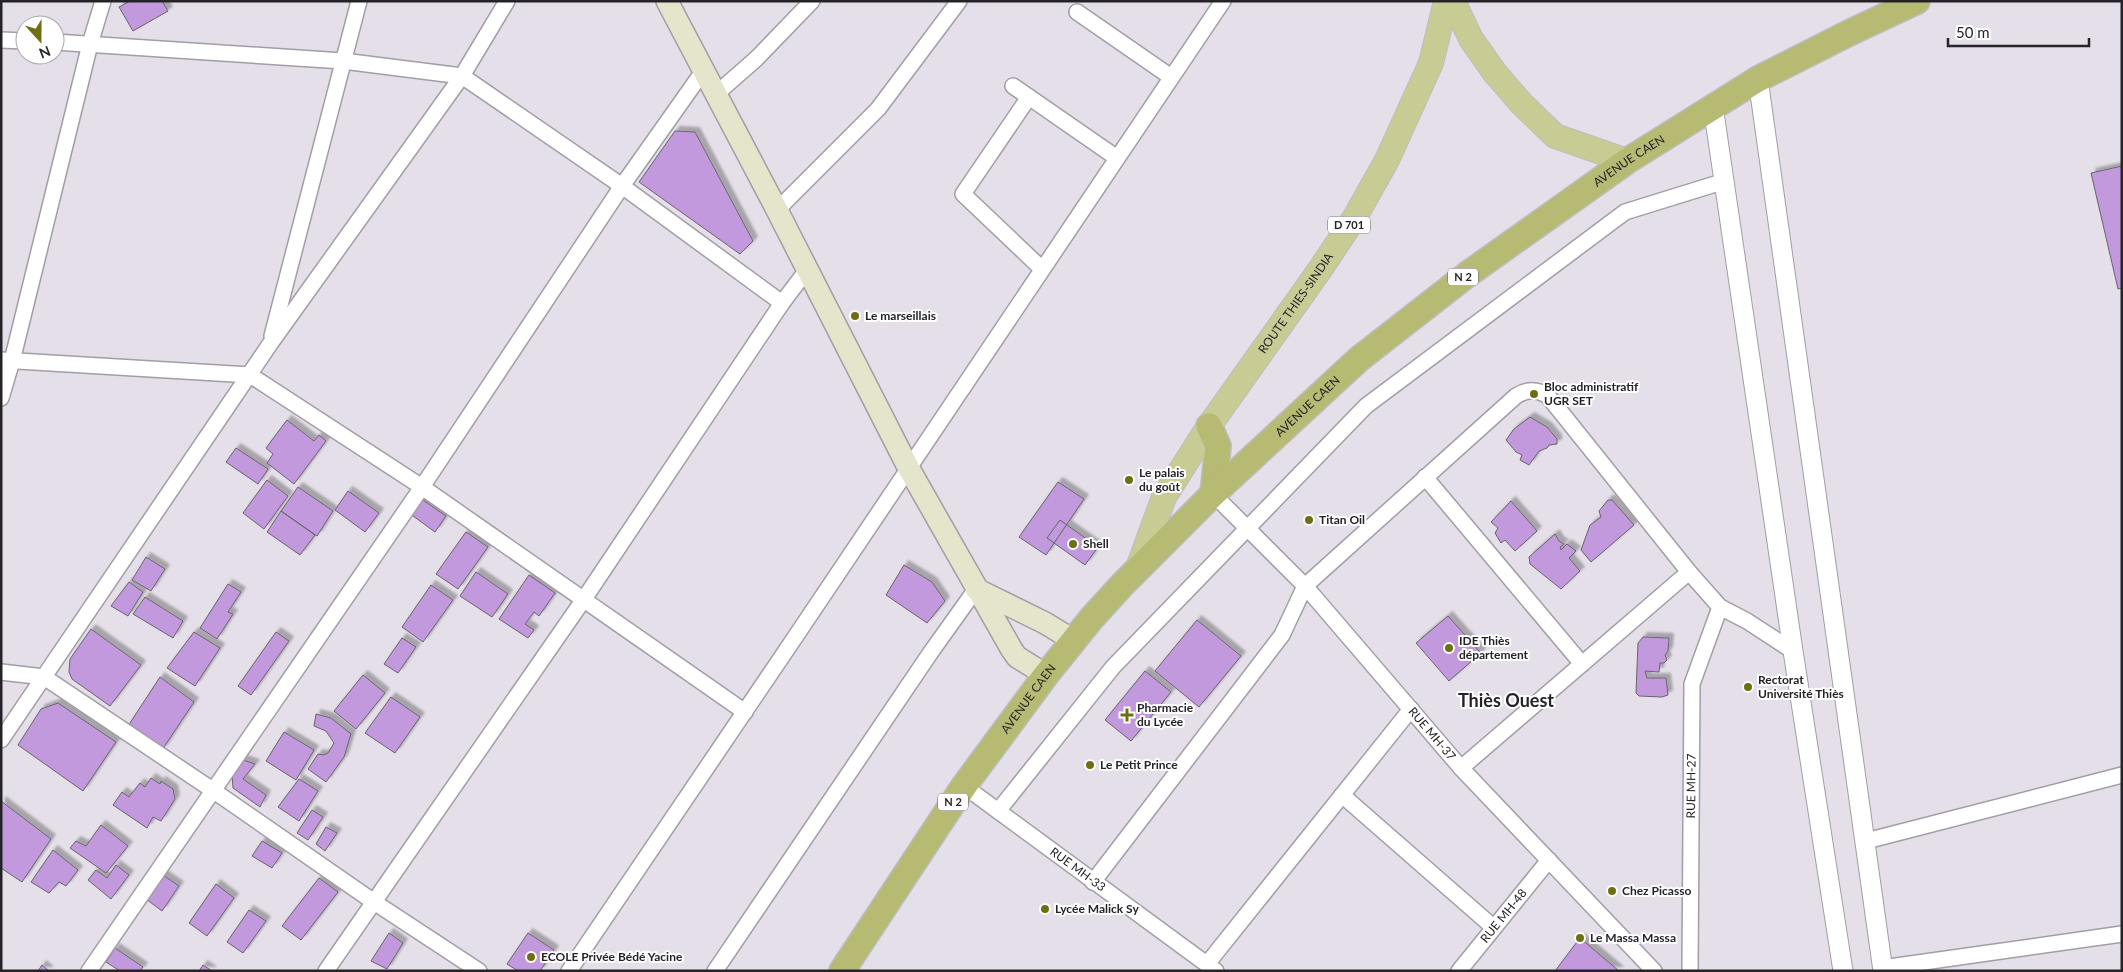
<svg xmlns="http://www.w3.org/2000/svg" width="2123" height="972" font-family="Lato,sans-serif">
<style>
.building{fill:#c299dd;stroke:#68636c;filter:url(#shadow)}
.lines{fill:none;stroke-linecap:round;stroke-linejoin:round}
.minor-casing{stroke:#a29da6;stroke-width:18}
.tertiary-casing{stroke:#a29da6;stroke-width:21}
.secondary-casing{stroke:#a29da6;stroke-width:24}
.primary-casing{stroke:#bebdbe;stroke-width:26}
.trunk-casing{stroke:#bebdbe;stroke-width:28}
.minor{stroke:#fff;stroke-width:15}
.tertiary{stroke:#fff;stroke-width:19}
.secondary{stroke:#e4e5ca;stroke-width:21}
.primary{stroke:#c9cb95;stroke-width:24}
.trunk{stroke:#b7ba72;stroke-width:25}
.poi-dot{fill:#6e6f13;stroke:#fff;stroke-width:2}
.labels{text-anchor:middle;stroke-width:4;stroke-linejoin:round;paint-order:stroke}
.shield{fill:#fff;stroke:#666568;stroke-width:1}
.shield-label{font-size:11px;font-weight:bold;fill:#252327}
.street-label{font-size:12px;fill:#252327;stroke:#fff}
.poi-label{font-size:12px;font-weight:bold;fill:#252327;stroke:#fff;text-anchor:start}
.district-label{font-size:18px;font-weight:bold;fill:#252327;stroke:#fff}
</style>
<defs>
<filter id="shadow"><feDropShadow dx="4.5" dy="-4.5" stdDeviation="1" flood-color="#0004"/></filter>
</defs>
<rect width="100%" height="100%" fill="#e4dfe8"/>
<path class="building" d="M 130,1 L 162,1 L 168,11 L 133,31 L 119,7 Z
M 675,131 L 695,132 L 753,241 L 740,254 L 639,182 Z
M 2122,166 L 2122,288 L 2118,289 L 2091,173 Z
M 1530,417 L 1547,427 L 1557,439 L 1557,444 L 1549,445 L 1547,448 L 1539,451 L 1529,465 L 1520,460 L 1522,455 L 1516,452 L 1506,440 L 1514,429 Z
M 287,420 L 314,441 L 319,435 L 326,441 L 294,484 L 267,463 L 273,454 L 266,448 Z
M 236,448 L 268,469 L 258,484 L 226,462 Z
M 267,480 L 288,496 L 264,529 L 243,513 Z
M 1058,482 L 1084,499 L 1046,555 L 1019,537 Z
M 298,487 L 333,511 L 317,536 L 281,511 Z
M 348,491 L 379,513 L 365,532 L 335,510 Z
M 420,498 L 446,516 L 435,532 L 409,513 Z
M 1608,500 L 1612,500 L 1634,525 L 1591,562 L 1581,550 L 1590,525 L 1601,517 L 1599,511 Z
M 1511,501 L 1537,531 L 1515,551 L 1505,540 L 1501,543 L 1495,533 L 1498,528 L 1491,522 Z
M 281,511 L 315,535 L 300,555 L 267,532 Z
M 1060,520 L 1098,547 L 1085,565 L 1047,538 Z
M 466,532 L 488,547 L 458,589 L 436,574 Z
M 1555,534 L 1559,541 L 1564,544 L 1560,547 L 1561,550 L 1567,544 L 1576,551 L 1569,558 L 1580,571 L 1561,589 L 1530,564 L 1529,557 Z
M 146,557 L 165,569 L 151,591 L 132,580 Z
M 904,565 L 932,582 L 945,601 L 927,623 L 886,595 Z
M 476,572 L 508,594 L 492,617 L 460,596 Z
M 529,575 L 555,593 L 539,616 L 534,612 L 525,624 L 534,630 L 528,638 L 499,619 Z
M 129,582 L 143,592 L 128,616 L 111,606 Z
M 228,584 L 241,592 L 228,612 L 233,614 L 217,639 L 200,628 Z
M 431,585 L 453,600 L 423,642 L 402,627 Z
M 145,597 L 183,621 L 173,638 L 133,614 Z
M 1448,616 L 1481,653 L 1449,681 L 1416,643 Z
M 1197,620 L 1241,656 L 1199,707 L 1155,671 Z
M 91,629 L 141,665 L 110,706 L 72,679 L 69,672 L 70,659 Z
M 194,632 L 220,648 L 195,686 L 167,668 Z
M 276,632 L 289,641 L 251,695 L 238,686 Z
M 1643,637 L 1669,638 L 1668,651 L 1665,655 L 1667,660 L 1664,663 L 1660,663 L 1659,672 L 1645,671 L 1647,678 L 1666,678 L 1668,695 L 1662,697 L 1639,696 L 1636,693 L 1638,643 Z
M 402,638 L 416,647 L 398,673 L 384,664 Z
M 1145,671 L 1171,692 L 1131,741 L 1105,720 Z
M 363,675 L 385,693 L 356,729 L 334,711 Z
M 160,677 L 194,702 L 162,750 L 128,726 Z
M 391,697 L 420,717 L 395,753 L 365,733 Z
M 58,703 L 116,742 L 83,791 L 18,745 L 41,709 Z
M 316,714 L 331,718 L 351,734 L 344,757 L 326,782 L 308,769 L 318,754 L 323,755 L 328,753 L 334,743 L 326,731 L 314,726 Z
M 284,732 L 314,750 L 296,780 L 266,761 Z
M 243,760 L 255,764 L 243,779 L 266,795 L 260,807 L 233,788 L 232,775 Z
M 151,778 L 160,784 L 161,781 L 173,789 L 175,799 L 161,821 L 153,817 L 147,828 L 113,805 L 122,792 L 129,797 L 140,783 L 145,787 Z
M 299,779 L 318,791 L 299,821 L 278,807 Z
M 1,801 L 51,839 L 22,882 L 1,868 Z
M 312,810 L 323,817 L 308,840 L 297,833 Z
M 101,825 L 128,846 L 106,873 L 70,848 L 76,841 L 86,846 Z
M 326,827 L 337,833 L 325,851 L 316,844 Z
M 262,841 L 282,853 L 272,868 L 252,856 Z
M 53,850 L 78,870 L 66,886 L 59,882 L 49,893 L 31,882 Z
M 116,865 L 129,875 L 111,899 L 88,880 L 96,870 L 107,878 Z
M 163,875 L 179,886 L 162,911 L 146,899 Z
M 319,878 L 338,892 L 301,940 L 282,926 Z
M 216,884 L 234,898 L 207,936 L 189,923 Z
M 249,910 L 266,921 L 243,953 L 227,942 Z
M 389,933 L 403,943 L 387,969 L 371,961 Z
M 528,933 L 554,950 L 540,971 L 518,971 L 507,964 Z
M 1580,938 L 1619,971 L 1555,971 Z
M 115,948 L 143,967 L 140,971 L 120,971 L 106,962 Z
M 42,965 L 49,971 L 38,971 Z
M 203,965 L 212,971 L 199,971 Z"/>
<g class="lines">
<defs>
<g id="minor">
<path d="M 1077,12 L 1171,77"/>
<path d="M 1,40 L 25,41"/>
<path d="M 55,42 L 343,61 L 462,76 L 622,186 L 782,303"/>
<path d="M 1013,86 L 1117,158"/>
<path d="M 716,94 L 756,59 L 812,1"/>
<path d="M 1029,97 L 963,194 L 1042,269"/>
<path d="M 777,210 L 878,109 L 959,1"/>
<path d="M 272,336 L 359,1"/>
<path d="M 1,360 L 250,375 L 422,487 L 745,712"/>
<path d="M 1,398 L 12,361 L 90,44 L 103,1"/>
<path d="M 1425,477 L 1582,664"/>
<path id="s1" d="M 1213,494 L 1305,586 L 1461,768 L 1654,971"/>
<path d="M 1,672 L 44,677 L 214,791 L 374,902 L 479,971"/>
<path d="M 1,740 L 270,344 L 462,76 L 507,1"/>
<path d="M 1461,768 L 1689,572"/>
<path id="s2" d="M 964,786 L 1216,971"/>
<path d="M 1342,795 L 1493,927"/>
<path d="M 998,811 L 1113,667 L 1366,406 L 1625,212 L 1725,181"/>
<path d="M 1866,841 L 2122,775"/>
<path d="M 1093,882 L 1282,635 L 1305,586 L 1516,396 C 1527,389 1537,389 1548,396 L 1689,572 L 1720,607 L 1747,621 L 1793,651"/>
<path d="M 1207,964 L 1411,709"/>
<path d="M 1882,968 L 2122,934"/>
<path d="M 89,971 L 422,487 L 622,186 L 704,70"/>
<path d="M 326,971 L 584,599 L 782,303 L 807,270"/>
<path d="M 569,971 C 789,649 1004,324 1223,1"/>
<path d="M 715,971 L 931,652 L 976,589"/>
<path id="s3" d="M 1459,971 L 1549,860"/>
<path id="s4" d="M 1690,971 L 1692,684 L 1720,607"/>
</g>
<path id="tertiary" d="M 1758,79 L 1883,971
M 1713,106 L 1793,651 L 1843,971"/>
<path id="secondary" d="M 667,1 L 777,210 L 908,467 L 1012,650 L 1017,657 L 1046,675
M 976,589 L 1045,623 L 1073,640"/>
<g id="primary">
<path d="M 1453,1 L 1471,39 L 1495,73 L 1521,103 L 1555,136 L 1627,161"/>
<path id="s5" d="M 1138,568 L 1164,497 L 1209,426 L 1319,271 L 1355,217 L 1387,160 L 1431,63 L 1446,1"/>
</g>
<g id="trunk">
<path d="M 1209,426 L 1218,446 L 1213,494"/>
<path id="s6" d="M 842,971 L 964,786 L 1046,675 L 1091,619 L 1122,585 L 1213,494 L 1359,359 L 1468,274 L 1627,161 L 1758,79 L 1851,32 L 1917,1"/>
</g>
</defs>
<use href="#minor" class="minor-casing"/>
<use href="#tertiary" class="tertiary-casing"/>
<use href="#secondary" class="secondary-casing"/>
<use href="#primary" class="primary-casing"/>
<use href="#trunk" class="trunk-casing"/>
<use href="#minor" class="minor"/>
<use href="#tertiary" class="tertiary"/>
<use href="#secondary" class="secondary"/>
<use href="#primary" class="primary"/>
<use href="#trunk" class="trunk"/>
</g>
<g class="poi-dot">
<circle cx="855" cy="316" r="5"/>
<circle cx="1534" cy="394" r="5"/>
<circle cx="1129" cy="480" r="5"/>
<circle cx="1309" cy="520" r="5"/>
<circle cx="1073" cy="544" r="5"/>
<circle cx="1449" cy="648" r="5"/>
<circle cx="1748" cy="687" r="5"/>
<path d="M1124.5 707.5h5v5h5v5h-5v5h-5v-5h-5v-5h5z"/>
<circle cx="1090" cy="765" r="5"/>
<circle cx="1612" cy="891" r="5"/>
<circle cx="1045" cy="909" r="5"/>
<circle cx="1580" cy="938" r="5"/>
<circle cx="531" cy="957" r="5"/>
</g>
<g class="labels">
<g class="shield">
<rect x="1328" y="216.5" width="42" height="17" rx="4"/>
<rect x="1448" y="268.5" width="30" height="17" rx="4"/>
<rect x="938" y="793.5" width="30" height="17" rx="4"/>
</g>
<g class="shield-label">
<text x="1349" y="229">D 701</text>
<text x="1463" y="281">N 2</text>
<text x="953" y="806">N 2</text>
</g>
<g class="street-label">
<text dy="4" stroke="none"><textPath href="#s6" startOffset="1140">AVENUE CAEN</textPath></text>
<text dy="4" stroke="none"><textPath href="#s5" startOffset="310">ROUTE THIES-SINDIA</textPath></text>
<text dy="4" stroke="none"><textPath href="#s6" startOffset="735">AVENUE CAEN</textPath></text>
<text dy="4" stroke="none"><textPath href="#s6" startOffset="330">AVENUE CAEN</textPath></text>
<text dy="4" stroke="none"><textPath href="#s1" startOffset="325">RUE MH-37</textPath></text>
<text dy="4" stroke="none"><textPath href="#s4" startOffset="185">RUE MH-27</textPath></text>
<text dy="4" stroke="none"><textPath href="#s2" startOffset="141">RUE MH-33</textPath></text>
<text dy="4" stroke="none"><textPath href="#s3" startOffset="71">RUE MH-48</textPath></text>
</g>
<g class="poi-label">
<text x="865" y="320">Le marseillais</text>
<text x="1544" y="391">Bloc administratif<tspan x="1544" dy="14">UGR SET</tspan></text>
<text x="1139" y="477">Le palais<tspan x="1139" dy="14">du goût</tspan></text>
<text x="1319" y="524">Titan Oil</text>
<text x="1083" y="548">Shell</text>
<text x="1459" y="645">IDE Thiès<tspan x="1459" dy="14">département</tspan></text>
<text x="1758" y="684">Rectorat<tspan x="1758" dy="14">Université Thiès</tspan></text>
<text x="1137" y="712">Pharmacie<tspan x="1137" dy="14">du Lycée</tspan></text>
<text x="1100" y="769">Le Petit Prince</text>
<text x="1622" y="895">Chez Picasso</text>
<text x="1055" y="913">Lycée Malick Sy</text>
<text x="1590" y="942">Le Massa Massa</text>
<text x="541" y="961">ECOLE Privée Bédé Yacine</text>
</g>
<g class="district-label">
<text x="1506" y="707">Thiès Ouest</text>
</g>
</g>
<rect width="2123" height="972" fill="none" stroke="#252327" stroke-width="5"/>
<g transform="translate(40 40) rotate(159)"><circle r="24" fill="#ffffff" stroke="#a8a7a9"/>
<path d="M0-4L9 19L0 12L-9 19Z" fill="#6e6f13"/>
<text y="-8" font-size="14" font-weight="bold" text-anchor="middle" fill="#252327">N</text>
</g>
<path d="M1948 38v8h141v-8" fill="none" stroke="#252327" stroke-width="2.5"/>
<text x="1956" y="38" font-size="15" fill="#252327" stroke="#ffffff" stroke-width="4" paint-order="stroke">50 m</text>
</svg>
